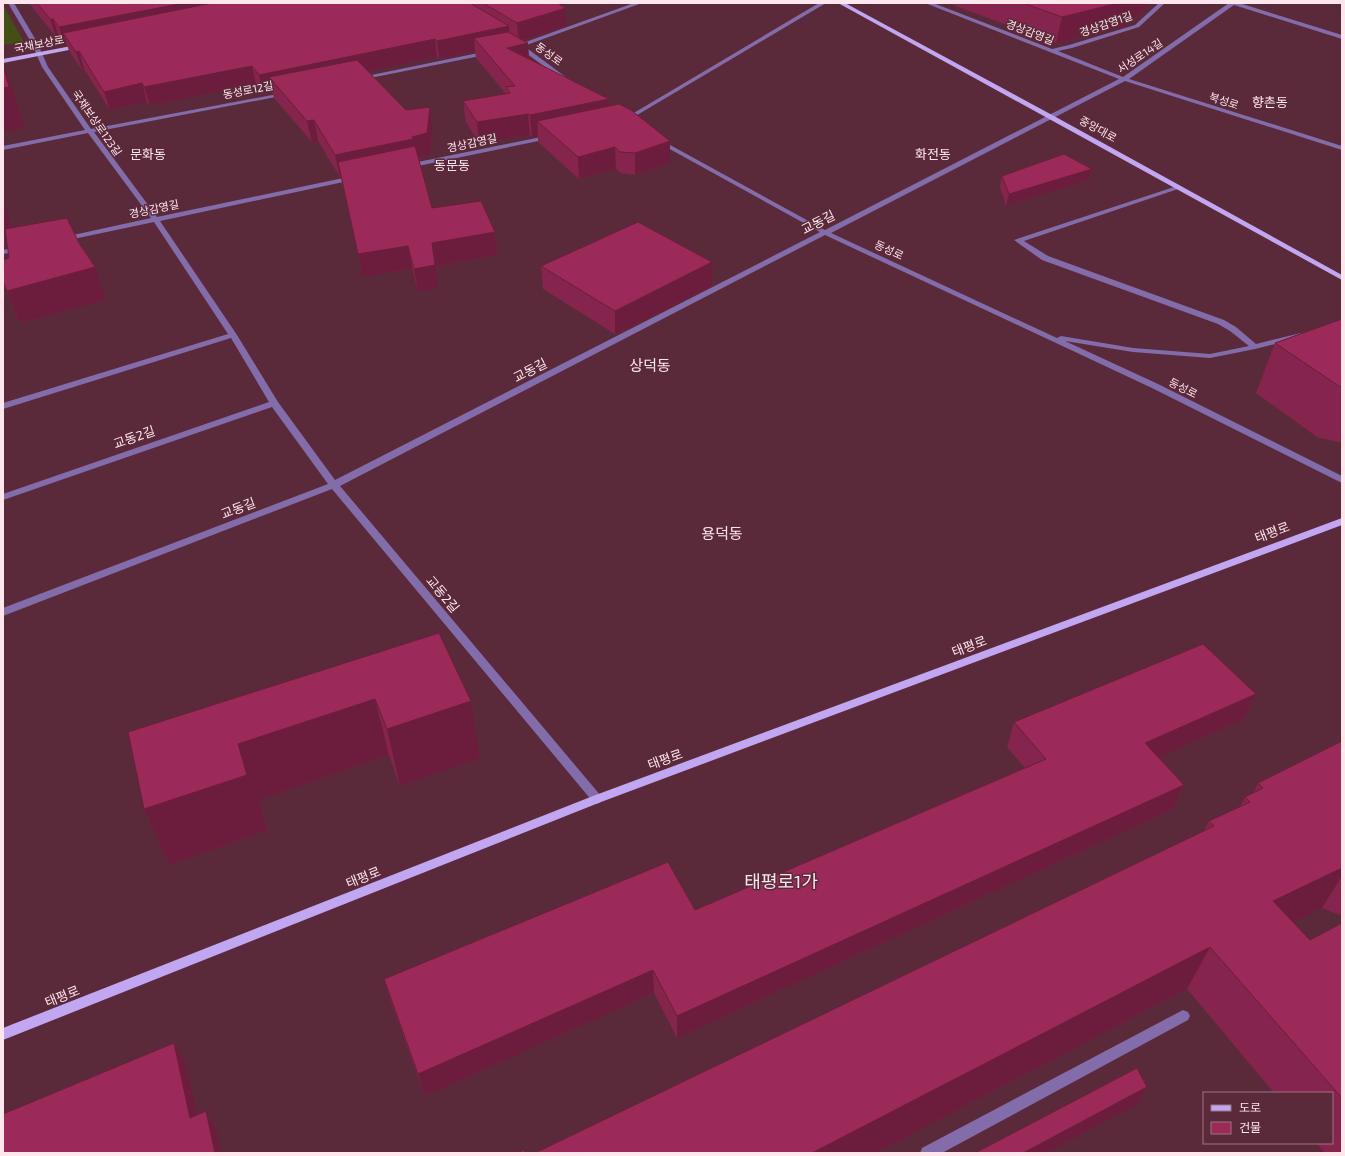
<svg xmlns="http://www.w3.org/2000/svg" width="1345" height="1156" font-family="'Exo 2','Noto Sans KR',sans-serif">
<style>
.green{fill:#434f14}
.lines{fill:none;stroke-linecap:round;stroke-linejoin:round}
.minor{fill:#836caa;fill-rule:evenodd}
.major{fill:#c1a6f1;fill-rule:evenodd}
.wall{fill:#85244c}
.shaded-wall{fill:#6c1d3e}
.building{fill:#9b2a58;stroke:#6c1d3e}
.labels{text-anchor:middle;stroke-width:3;stroke-linejoin:round;paint-order:stroke}
.far-street-label{font-size:11px;fill:#ffe5ec;stroke:#5b2a3a}
.far-quarter-label{font-size:13px;fill:#ffe5ec;stroke:#5b2a3a}
.street-label{font-size:13px;fill:#ffe5ec;stroke:#5b2a3a}
.quarter-label{font-size:15px;fill:#ffe5ec;stroke:#5b2a3a}
.near-quarter-label{font-size:18px;fill:#ffe5ec;stroke:#5b2a3a}
</style>
<rect width="100%" height="100%" fill="#5b2a3a"/>
<path class="green" d="M 3,5 L 24,42 L 3,45 Z"/>
<g class="lines">
<path class="minor" d="M 8,3 L 14,3 L 37,42 L 48,67 L 91,129 L 288,92 L 289,93 L 286,95 L 94,132 L 157,217 L 353,176 L 356,178 L 353,180 L 160,221 L 237,335 L 278,402 L 335,480 L 820,232 L 657,142 L 657,140 L 661,140 L 825,230 L 1119,79 L 925,3 L 933,3 L 1052,49 L 1069,45 L 1135,25 L 1159,3 L 1165,3 L 1139,27 L 1072,48 L 1058,51 L 1123,77 L 1229,3 L 1239,3 L 1342,35 L 1342,39 L 1234,5 L 1129,79 L 1342,146 L 1342,150 L 1125,81 L 831,233 L 1057,338 L 1061,336 L 1133,348 L 1210,354 L 1249,346 L 1230,331 L 1218,324 L 1042,260 L 1014,240 L 1177,186 L 1181,186 L 1181,188 L 1024,241 L 1048,256 L 1224,320 L 1236,327 L 1256,344 L 1301,333 L 1305,335 L 1304,337 L 1255,349 L 1210,358 L 1133,352 L 1065,341 L 1158,384 L 1342,476 L 1342,483 L 1152,388 L 825,235 L 340,486 L 601,796 L 603,799 L 601,802 L 597,804 L 593,802 L 332,489 L 3,616 L 3,608 L 328,484 L 272,407 L 3,500 L 3,494 L 269,402 L 231,338 L 3,409 L 3,403 L 228,334 L 154,222 L 64,241 L 60,239 L 64,237 L 151,218 L 88,133 L 3,150 L 3,146 L 85,130 L 42,67 L 31,42 Z
M 634,3 L 642,3 L 524,46 L 571,81 L 571,83 L 567,83 L 519,48 L 514,47 L 515,43 L 520,44 Z
M 819,3 L 826,3 L 627,121 L 622,120 Z
M 488,51 L 490,52 L 490,54 L 360,80 L 357,78 Z
M 551,135 L 553,136 L 553,138 L 408,168 L 405,166 L 408,164 Z
M 21,246 L 24,246 L 24,250 L 3,254 L 3,250 Z
M 1183,1010 L 1188,1012 L 1190,1016 L 1188,1020 L 942,1153 L 920,1153 L 922,1148 Z"/>
<path class="major" d="M 838,3 L 845,3 L 1054,116 L 1342,275 L 1342,280 Z
M 82,44 L 85,46 L 84,47 L 3,63 L 3,59 Z
M 1342,518 L 1342,525 L 601,802 L 3,1040 L 3,1028 L 593,796 Z"/>
</g>
<path class="wall" d="M 29,3 L 557,3 L 566,26 L 522,40 L 528,43 L 529,59 L 609,106 L 670,163 L 635,175 L 621,173 L 616,169 L 579,179 L 538,142 L 538,136 L 532,137 L 530,135 L 479,143 L 466,122 L 463,101 L 506,94 L 476,58 L 475,51 L 439,59 L 437,57 L 368,71 L 406,110 L 430,107 L 433,128 L 430,155 L 418,158 L 432,208 L 495,232 L 497,255 L 436,266 L 438,288 L 418,292 L 412,268 L 363,277 L 341,177 L 340,177 L 318,141 L 312,142 L 274,98 L 272,91 L 263,94 L 256,84 L 150,106 L 147,102 L 110,110 L 84,69 L 82,70 L 69,51 L 67,45 L 65,45 L 59,36 L 56,37 Z
M 948,3 L 1151,3 L 1125,26 L 1056,43 Z
M 1092,169 L 1089,180 L 1006,206 L 1000,187 L 1002,176 Z
M 712,262 L 712,286 L 615,334 L 543,289 L 541,266 Z
M 3,282 L 106,300 L 20,323 Z
M 1342,319 L 1342,443 L 1317,437 L 1256,393 L 1275,343 Z
M 439,633 L 480,758 L 400,786 L 389,755 L 259,800 L 267,830 L 170,865 L 144,809 Z
M 1256,694 L 1244,719 L 1159,757 L 1184,785 L 1173,809 L 677,1038 L 654,993 L 425,1096 L 391,1002 L 384,979 L 695,910 L 1025,768 L 1007,747 L 1014,722 Z
M 1342,741 L 1342,916 L 1322,908 L 1293,922 L 1310,940 L 1342,923 L 1342,1153 L 1325,1153 L 1316,1143 L 1332,1143 L 1332,1093 L 1274,1093 L 1187,989 L 876,1153 L 535,1153 L 1204,831 L 1209,821 L 1240,807 L 1245,797 L 1254,792 L 1258,783 Z"/>
<path class="shaded-wall" d="M 184,3 L 274,3 L 63,33 L 67,45 L 65,45 L 59,27 Z
M 1118,3 L 1151,3 L 1125,26 L 1056,43 L 1062,17 Z
M 566,8 L 566,26 L 519,41 L 517,23 Z
M 50,19 L 53,19 L 59,36 L 56,37 Z
M 509,26 L 510,43 L 474,38 L 475,51 L 439,59 L 437,41 Z
M 435,39 L 437,57 L 280,90 L 269,77 L 272,91 L 263,94 L 259,75 Z
M 528,43 L 529,63 L 507,48 Z
M 79,51 L 84,69 L 82,70 L 76,52 Z
M 3,63 L 15,96 L 24,128 L 3,132 Z
M 252,66 L 256,84 L 150,106 L 144,87 Z
M 142,83 L 147,102 L 110,110 L 104,92 Z
M 609,99 L 610,120 L 537,121 L 538,136 L 532,137 L 530,115 Z
M 430,107 L 433,128 L 430,155 L 416,158 L 338,162 L 341,177 L 340,177 L 335,155 L 412,137 Z
M 528,114 L 530,135 L 479,143 L 477,122 Z
M 314,120 L 318,141 L 312,142 L 307,121 Z
M 670,141 L 670,163 L 635,175 L 635,153 Z
M 615,147 L 616,169 L 579,179 L 578,157 Z
M 1092,169 L 1089,180 L 1006,206 L 1009,194 Z
M 3,200 L 12,228 L 3,230 Z
M 495,232 L 497,255 L 436,266 L 438,288 L 418,292 L 414,269 L 432,243 Z
M 408,246 L 412,268 L 363,277 L 358,254 Z
M 712,262 L 712,286 L 615,334 L 615,311 Z
M 95,267 L 106,300 L 20,323 L 7,291 Z
M 1256,694 L 1244,719 L 1135,768 L 1145,743 Z
M 375,699 L 389,755 L 259,800 L 267,830 L 170,865 L 144,809 L 238,744 Z
M 471,701 L 480,758 L 400,786 L 387,729 Z
M 1184,785 L 1173,809 L 677,1038 L 677,1016 Z
M 1342,868 L 1342,876 L 1322,908 L 1248,944 L 1273,901 Z
M 1210,947 L 1187,989 L 876,1153 L 812,1153 Z
M 653,970 L 654,993 L 425,1096 L 418,1074 Z
M 174,1043 L 186,1064 L 202,1138 L 190,1118 Z
M 1147,1087 L 1138,1104 L 1046,1153 L 1023,1153 Z
M 206,1111 L 217,1131 L 222,1153 L 215,1153 Z"/>
<path class="building" d="M 37,3 L 184,3 L 59,27 L 53,19 L 50,19 Z
M 212,3 L 470,3 L 509,26 L 437,41 L 435,39 L 259,75 L 252,66 L 144,87 L 142,83 L 104,92 L 79,51 L 76,52 L 63,33 Z
M 483,3 L 557,3 L 566,8 L 517,23 Z
M 1023,3 L 1118,3 L 1062,17 Z
M 508,32 L 528,43 L 507,48 L 609,99 L 530,115 L 528,114 L 477,122 L 463,101 L 510,93 L 506,87 L 515,86 L 474,38 Z
M 357,60 L 406,110 L 430,107 L 427,133 L 412,137 L 413,139 L 335,155 L 314,120 L 307,121 L 269,77 Z
M 3,65 L 9,87 L 3,88 Z
M 619,104 L 631,110 L 670,141 L 635,153 L 620,152 L 615,147 L 578,157 L 537,121 Z
M 415,146 L 432,208 L 481,201 L 495,232 L 432,243 L 435,265 L 414,269 L 408,246 L 358,254 L 338,162 Z
M 1064,154 L 1092,169 L 1009,194 L 1002,176 Z
M 67,218 L 79,243 L 95,267 L 7,291 L 3,281 L 3,260 L 9,258 L 5,229 Z
M 638,222 L 712,262 L 615,311 L 541,266 Z
M 1342,319 L 1342,387 L 1339,386 L 1275,343 Z
M 439,633 L 471,701 L 387,729 L 375,699 L 238,744 L 247,775 L 144,809 L 128,732 Z
M 1203,644 L 1256,694 L 1145,743 L 1184,785 L 677,1016 L 653,970 L 418,1074 L 384,979 L 668,862 L 695,910 L 1046,759 L 1014,722 Z
M 1342,741 L 1342,868 L 1273,901 L 1310,940 L 1342,923 L 1342,1098 L 1210,947 L 812,1153 L 535,1153 L 1214,826 L 1209,821 L 1250,802 L 1245,797 L 1263,788 L 1258,783 Z
M 174,1043 L 190,1118 L 206,1111 L 215,1153 L 3,1153 L 3,1114 Z
M 1137,1068 L 1147,1087 L 1023,1153 L 975,1153 Z
M 524,1150 L 525,1153 L 518,1153 Z"/>
<g class="labels">
<g class="far-street-label">
<text transform="translate(1106 24) rotate(-19)" y="4">경상감영1길</text>
<text transform="translate(1030 32) rotate(21)" y="4">경상감영길</text>
<text transform="translate(39 44) rotate(-11)" y="4">국채보상로</text>
<text transform="translate(549 54) rotate(36)" y="4">동성로</text>
<text transform="translate(1140 56) rotate(-34)" y="4">서성로14길</text>
<text transform="translate(248 90) rotate(-11)" y="4">동성로12길</text>
<text transform="translate(1224 101) rotate(18)" y="4">북성로</text>
<text transform="translate(97 123) rotate(55)" y="4">국채보상로123길</text>
<text transform="translate(1098 129) rotate(29)" y="4">중앙대로</text>
<text transform="translate(472 143) rotate(-12)" y="4">경상감영길</text>
<text transform="translate(154 209) rotate(-12)" y="4">경상감영길</text>
<text transform="translate(889 250) rotate(25)" y="4">동성로</text>
<text transform="translate(1183 388) rotate(27)" y="4">동성로</text>
</g>
<g class="far-quarter-label">
<text x="1270" y="107">향촌동</text>
<text x="148" y="159">문화동</text>
<text x="933" y="159">화전동</text>
<text x="452" y="170">동문동</text>
</g>
<g class="street-label">
<text transform="translate(818 222) rotate(-27)" y="5">교동길</text>
<text transform="translate(530 370) rotate(-27)" y="5">교동길</text>
<text transform="translate(134 437) rotate(-19)" y="5">교동2길</text>
<text transform="translate(238 508) rotate(-21)" y="5">교동길</text>
<text transform="translate(1272 532) rotate(-21)" y="5">태평로</text>
<text transform="translate(443 594) rotate(50)" y="5">교동2길</text>
<text transform="translate(969 646) rotate(-21)" y="5">태평로</text>
<text transform="translate(665 759) rotate(-20)" y="5">태평로</text>
<text transform="translate(363 877) rotate(-22)" y="5">태평로</text>
<text transform="translate(62 996) rotate(-22)" y="5">태평로</text>
</g>
<g class="quarter-label">
<text x="650" y="371">상덕동</text>
<text x="722" y="539">용덕동</text>
</g>
<g class="near-quarter-label">
<text x="781" y="888">태평로1가</text>
</g>
</g>
<rect width="1345" height="1156" fill="none" stroke="#ffe5ec" stroke-width="8"/>
<rect x="1203" y="1092" width="130" height="52" fill="#5b2a3a" stroke="#9d7581"/>
<rect x="1211" y="1105" width="20" height="6" fill="#c1a6f1" stroke="#9d7581"/>
<text x="1239" y="1112" font-size="12" fill="#ffe5ec">도로</text>
<rect x="1211" y="1122" width="20" height="12" fill="#9b2a58" stroke="#9d7581"/>
<text x="1239" y="1132" font-size="12" fill="#ffe5ec">건물</text>
</svg>
